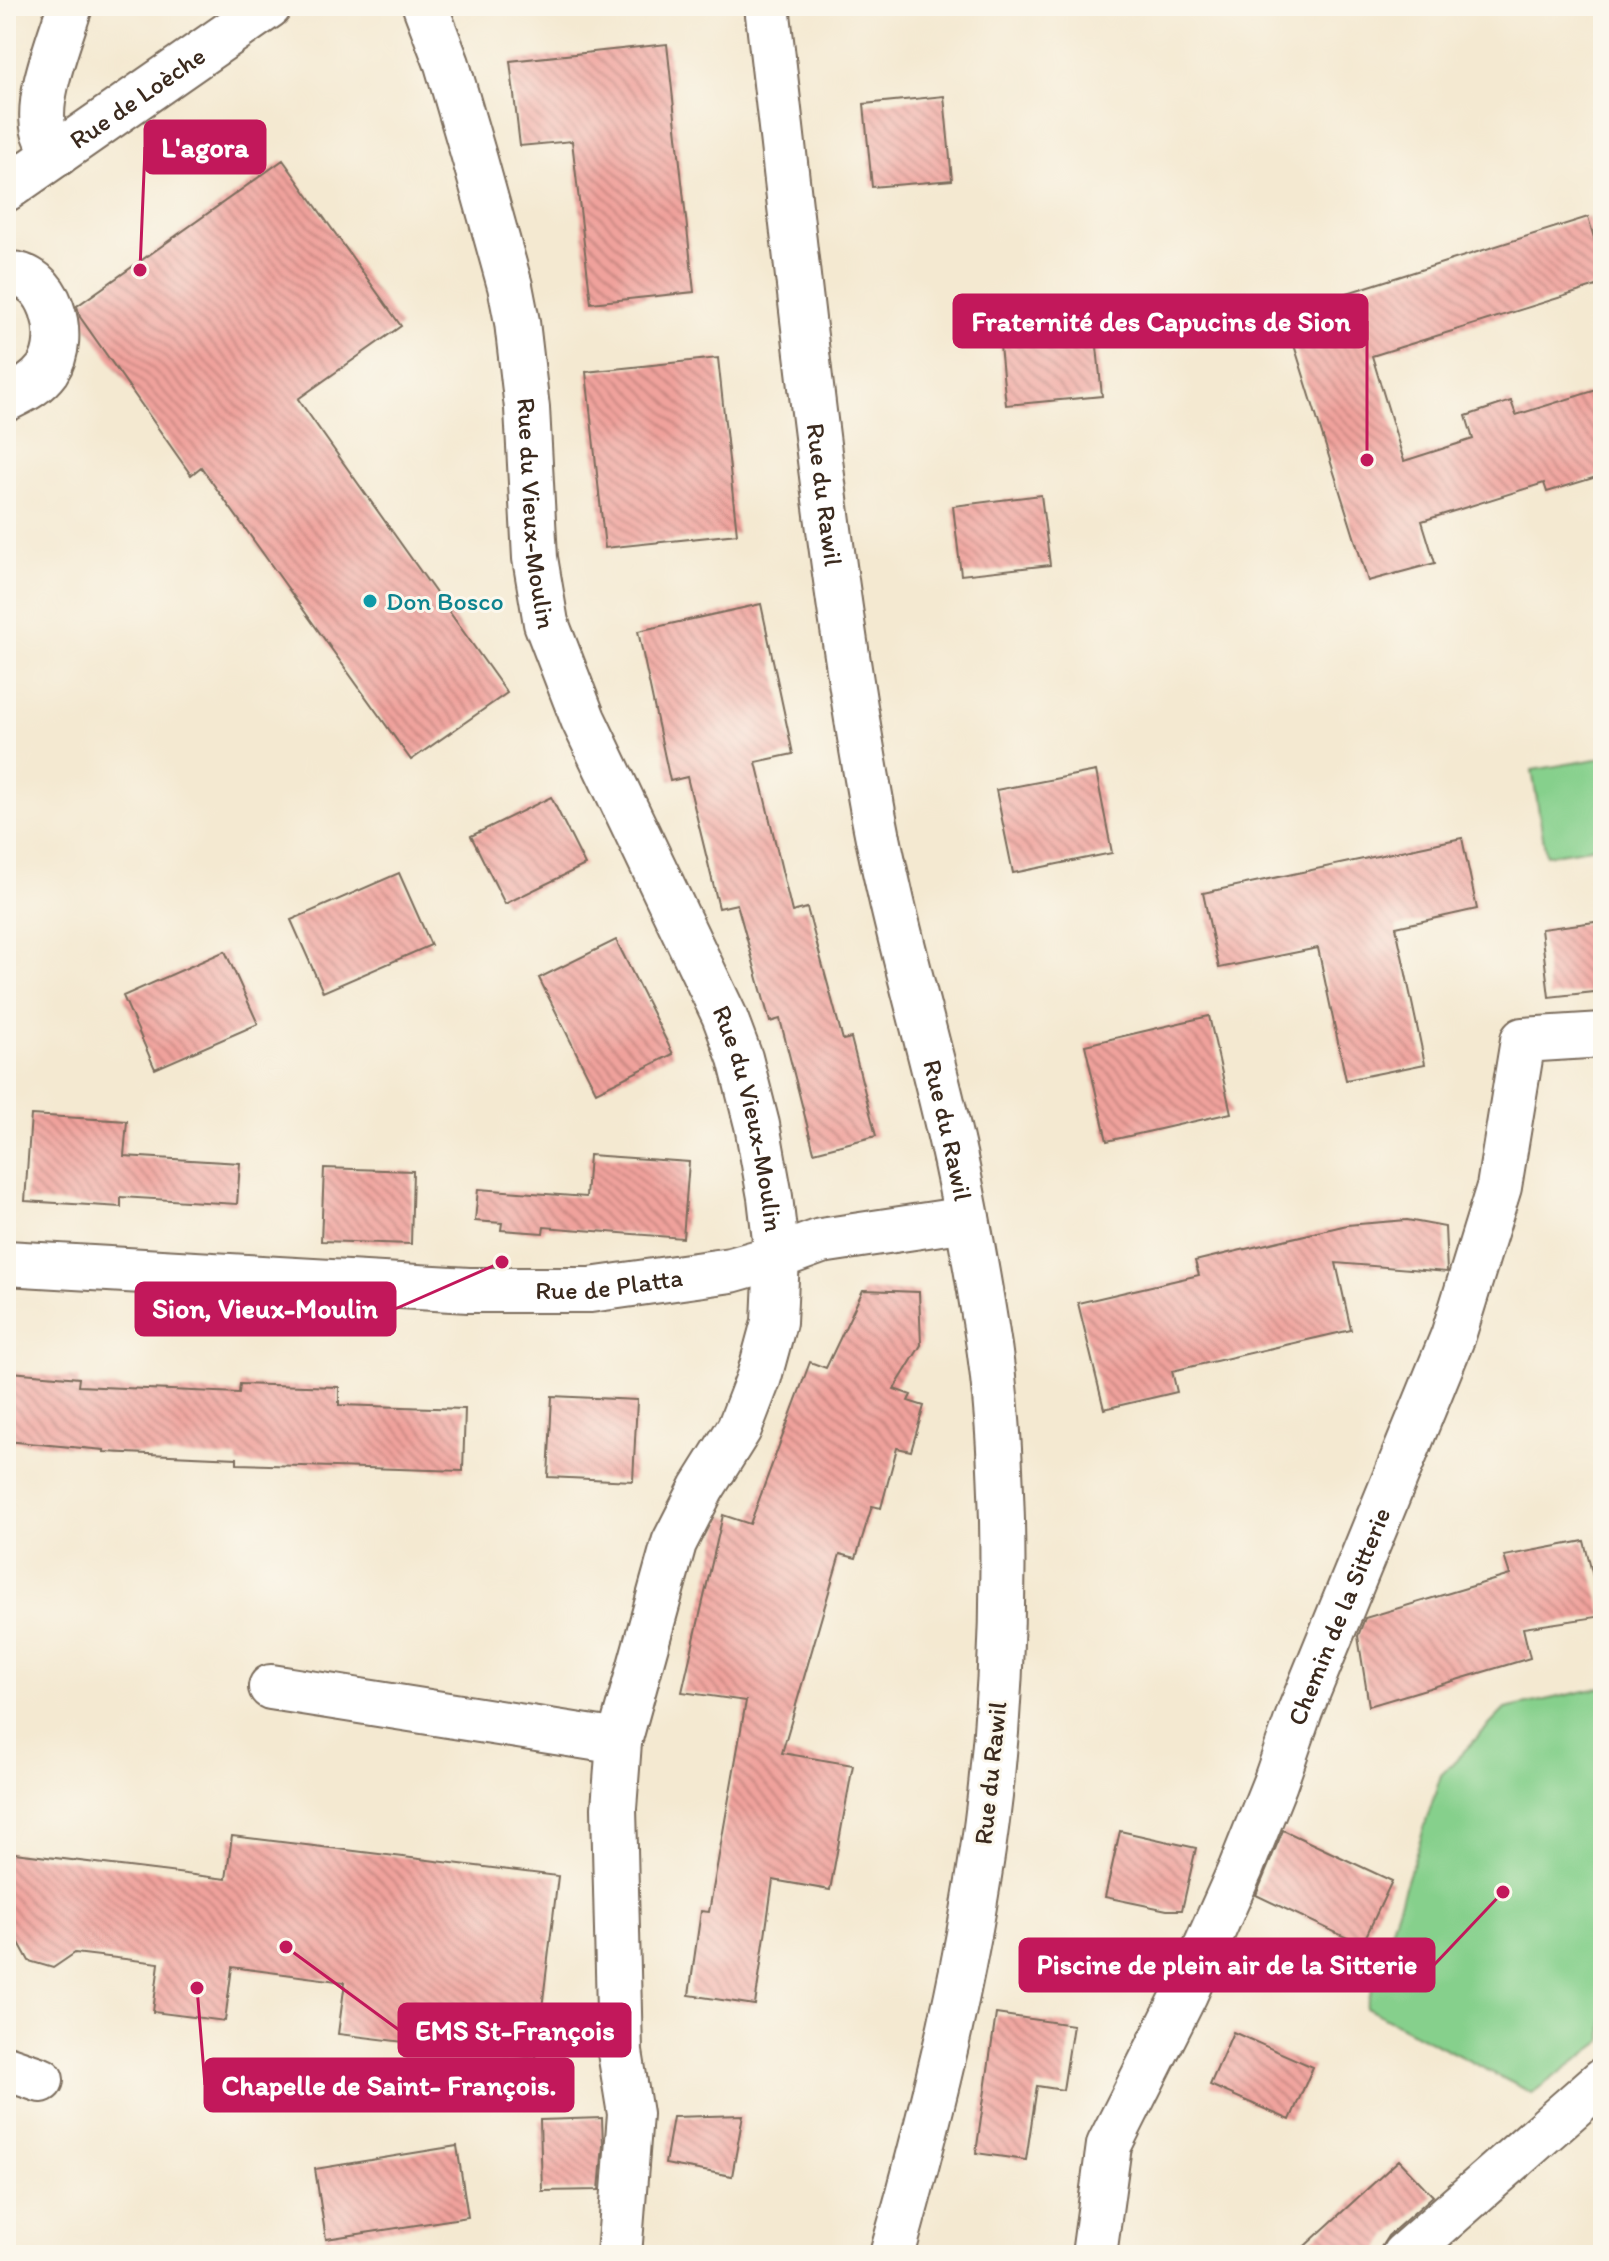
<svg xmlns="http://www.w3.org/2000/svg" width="1609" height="2261" font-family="Itim,sans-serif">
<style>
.pitch{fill:#86d08c;stroke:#607d55;stroke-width:2}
.building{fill:url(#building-back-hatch)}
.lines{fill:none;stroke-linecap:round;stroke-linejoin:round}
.minor-casing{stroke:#7c6d5d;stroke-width:48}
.minor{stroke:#fff;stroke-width:44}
.culture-dot{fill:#0f9aa8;stroke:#fbf7ec;stroke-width:3}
.labels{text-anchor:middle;stroke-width:6;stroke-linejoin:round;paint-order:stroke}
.street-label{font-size:26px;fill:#3b2a1e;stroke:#fbf7ec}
.culture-label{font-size:26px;fill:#0d838f;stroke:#fbf7ec;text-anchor:start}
.leader{fill:none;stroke:#c2185b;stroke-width:3}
.callout-dot{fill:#c2185b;stroke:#fbf7ec;stroke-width:3}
.callout{fill:#c2185b;stroke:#c2185b;stroke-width:3}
.callout-label{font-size:28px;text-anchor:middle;font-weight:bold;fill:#fff}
</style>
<defs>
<pattern id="building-back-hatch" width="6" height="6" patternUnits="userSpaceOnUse" patternTransform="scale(2)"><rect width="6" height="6" fill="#f0a29c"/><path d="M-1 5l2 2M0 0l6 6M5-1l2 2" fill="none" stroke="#c4847f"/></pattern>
</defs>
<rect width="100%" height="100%" fill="#fbf7ec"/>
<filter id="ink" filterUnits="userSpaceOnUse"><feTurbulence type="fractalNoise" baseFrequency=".0125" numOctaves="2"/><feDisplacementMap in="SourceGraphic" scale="16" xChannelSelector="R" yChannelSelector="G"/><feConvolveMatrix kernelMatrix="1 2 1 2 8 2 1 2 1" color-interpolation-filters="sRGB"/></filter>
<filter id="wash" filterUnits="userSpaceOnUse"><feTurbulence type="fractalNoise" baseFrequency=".006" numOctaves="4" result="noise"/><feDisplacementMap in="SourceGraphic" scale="32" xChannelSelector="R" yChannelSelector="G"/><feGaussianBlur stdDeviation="1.8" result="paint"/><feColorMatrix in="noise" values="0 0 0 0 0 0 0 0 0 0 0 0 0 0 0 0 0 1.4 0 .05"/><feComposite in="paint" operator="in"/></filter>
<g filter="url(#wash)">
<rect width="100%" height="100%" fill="#f4e9d1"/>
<path class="pitch" d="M 1603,758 L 1603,846 L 1546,855 L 1532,770 Z
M 1603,1687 L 1603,2041 L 1532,2093 L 1366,2008 L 1441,1775 L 1505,1709 Z"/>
<g id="blocks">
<path class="building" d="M 667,44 L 694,292 L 591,303 L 572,141 L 520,146 L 510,61 Z
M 944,96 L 952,180 L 872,187 L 864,104 Z
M 283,160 L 401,326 L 298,399 L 507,693 L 411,760 L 201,467 L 191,475 L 80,317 L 77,306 Z
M 1588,217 L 1603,269 L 1603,284 L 1372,356 L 1404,461 L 1473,439 L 1466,416 L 1511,401 L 1516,415 L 1603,388 L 1603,475 L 1547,492 L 1544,483 L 1422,521 L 1435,563 L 1368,581 L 1284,313 Z
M 1093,307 L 1102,396 L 1006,405 L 997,316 Z
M 718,358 L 737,534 L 605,548 L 586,372 Z
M 1041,495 L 1050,565 L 961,575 L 953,506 Z
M 761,604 L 793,754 L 756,762 L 792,912 L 807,908 L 843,1040 L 851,1038 L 876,1136 L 814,1152 L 780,1019 L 770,1022 L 737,904 L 719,908 L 687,777 L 670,781 L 638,631 Z
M 1096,771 L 1112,853 L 1013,873 L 996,790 Z
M 551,797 L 585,865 L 505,904 L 471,836 Z
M 1462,838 L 1477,909 L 1396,927 L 1425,1064 L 1346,1080 L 1318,948 L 1219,968 L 1203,893 Z
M 399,873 L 431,945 L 323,992 L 291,920 Z
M 1603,921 L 1603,991 L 1549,997 L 1541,929 Z
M 616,940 L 673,1054 L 596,1092 L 539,978 Z
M 225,951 L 258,1024 L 155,1069 L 123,996 Z
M 1209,1016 L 1231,1113 L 1107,1141 L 1085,1045 Z
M 31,1115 L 127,1121 L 124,1156 L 240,1163 L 237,1204 L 121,1197 L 121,1207 L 25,1201 Z
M 589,1155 L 689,1162 L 683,1238 L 544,1227 L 543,1233 L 501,1230 L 502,1223 L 475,1221 L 478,1189 L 586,1197 Z
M 324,1168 L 413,1171 L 411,1244 L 321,1241 Z
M 1407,1220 L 1445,1227 L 1447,1272 L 1336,1263 L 1351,1330 L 1172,1371 L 1177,1392 L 1104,1409 L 1078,1303 L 1199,1275 L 1195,1261 L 1347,1225 Z
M 863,1290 L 919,1292 L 921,1345 L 894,1389 L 911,1395 L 908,1401 L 924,1406 L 911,1451 L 897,1448 L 881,1508 L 872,1506 L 856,1558 L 840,1554 L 782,1753 L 853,1765 L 830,1890 L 773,1880 L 755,2005 L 689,1995 L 701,1911 L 709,1912 L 746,1701 L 682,1692 L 723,1515 L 750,1524 L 810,1362 L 826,1368 Z
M 11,1372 L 79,1378 L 78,1386 L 239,1393 L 240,1384 L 339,1387 L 339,1405 L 465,1409 L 463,1471 L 237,1464 L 237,1458 L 104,1452 L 104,1450 L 6,1441 Z
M 552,1396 L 637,1400 L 633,1481 L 548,1477 Z
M 1584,1541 L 1603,1616 L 1523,1628 L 1530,1658 L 1369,1706 L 1358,1636 L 1365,1618 L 1510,1575 L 1504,1556 Z
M 1283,1830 L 1392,1881 L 1362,1945 L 1256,1895 Z
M 1120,1831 L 1196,1848 L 1182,1910 L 1167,1910 L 1105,1897 Z
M 232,1836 L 558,1876 L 536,2058 L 338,2034 L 345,1982 L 232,1967 L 225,2021 L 153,2012 L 159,1963 L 75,1953 L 53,1968 L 29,1961 L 18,1941 L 6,1939 L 6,1852 L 226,1879 Z
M 996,2014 L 1073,2025 L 1063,2090 L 1037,2086 L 1026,2160 L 976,2153 Z
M 1233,2032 L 1313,2067 L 1290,2120 L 1210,2085 Z
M 743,2115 L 732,2176 L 665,2164 L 673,2117 Z
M 602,2118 L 603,2145 L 599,2190 L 542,2191 L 540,2120 Z
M 457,2146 L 468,2217 L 326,2239 L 315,2169 Z
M 1399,2160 L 1433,2196 L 1388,2236 L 1376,2255 L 1295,2255 Z"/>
</g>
</g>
<g filter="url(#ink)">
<use href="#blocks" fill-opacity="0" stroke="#7c6d5d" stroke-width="2"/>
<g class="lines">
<defs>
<g id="minor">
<path id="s1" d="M 425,6 L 447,64 L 475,160 L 510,286 L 517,322 L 527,408 L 535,558 L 546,623 L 583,719 L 724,1015 L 740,1058 L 757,1125 L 770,1197 L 777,1257 L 774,1322 L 759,1377 L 739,1429 L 702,1488 L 674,1543 L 619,1742 L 614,1808 L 620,2052 L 630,2114 L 619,2255"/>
<path id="s2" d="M 767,6 C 798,268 823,530 869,790 C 890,914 928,1035 955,1158 C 967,1214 977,1271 986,1327 C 997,1392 1000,1456 1002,1521 C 1004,1613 1000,1705 990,1796 C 972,1951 934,2105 892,2255"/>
<path d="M 57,154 C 51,147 47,140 44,131 C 35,99 60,39 70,6"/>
<path id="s3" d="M 6,189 L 269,6"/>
<path d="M 6,274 C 51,271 69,337 47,370 C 36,385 22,391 6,399"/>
<path id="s4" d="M 6,1263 L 469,1290 L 590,1290 L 731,1270 L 777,1257 L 821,1241 L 967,1219"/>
<path d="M 271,1687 L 619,1742"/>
<path d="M 6,2068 L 41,2080"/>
<path id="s5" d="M 1094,2255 L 1109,2145 L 1185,1994 L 1241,1868 L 1275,1783 L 1300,1711 L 1453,1336 L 1499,1187 L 1523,1040 L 1603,1035"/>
<path d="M 1404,2255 L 1603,2080"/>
</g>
</defs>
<use href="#minor" class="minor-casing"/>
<use href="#minor" class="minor"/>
</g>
</g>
<circle class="culture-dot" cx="370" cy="601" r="8"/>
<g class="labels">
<g class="street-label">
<text dy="9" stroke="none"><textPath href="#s3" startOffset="160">Rue de Loèche</textPath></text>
<text dy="9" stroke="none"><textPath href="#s2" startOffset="492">Rue du Rawil</textPath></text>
<text dy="9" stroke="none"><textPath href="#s1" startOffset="522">Rue du Vieux-Moulin</textPath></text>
<text dy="9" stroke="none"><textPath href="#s1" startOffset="1170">Rue du Vieux-Moulin</textPath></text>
<text dy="9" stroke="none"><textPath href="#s2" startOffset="1140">Rue du Rawil</textPath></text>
<text dy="9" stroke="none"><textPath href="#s4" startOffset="604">Rue de Platta</textPath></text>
<text dy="9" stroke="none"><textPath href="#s5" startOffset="688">Chemin de la Sitterie</textPath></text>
<text transform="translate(990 1773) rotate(-84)" y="9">Rue du Rawil</text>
</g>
<g class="culture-label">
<text x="386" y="610">Don Bosco</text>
</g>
</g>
<path class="leader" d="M140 270L145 147M1367 460L1367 321M502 1262L395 1309M1503 1892L1434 1965M286 1947L399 2030M197 1988L205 2085"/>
<g class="callout-dot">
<circle cx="140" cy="270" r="8"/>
<circle cx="1367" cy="460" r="8"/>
<circle cx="502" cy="1262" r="8"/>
<circle cx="1503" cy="1892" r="8"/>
<circle cx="286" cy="1947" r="8"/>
<circle cx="197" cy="1988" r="8"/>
</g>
<g class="callout">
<rect x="145" y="121" width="120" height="52" rx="8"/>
<rect x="954" y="295" width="413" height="52" rx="8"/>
<rect x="136" y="1283" width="259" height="52" rx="8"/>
<rect x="1020" y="1939" width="414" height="52" rx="8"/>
<rect x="399" y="2004" width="231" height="52" rx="8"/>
<rect x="205" y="2059" width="368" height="52" rx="8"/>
</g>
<g class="callout-label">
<text x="205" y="157">L'agora</text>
<text x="1161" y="331">Fraternité des Capucins de Sion</text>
<text x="265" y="1318">Sion, Vieux-Moulin</text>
<text x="1227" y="1974">Piscine de plein air de la Sitterie</text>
<text x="515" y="2040">EMS St-François</text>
<text x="389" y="2095">Chapelle de Saint- François.</text>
</g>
<rect width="1609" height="2261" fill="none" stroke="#fbf7ec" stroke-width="32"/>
</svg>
